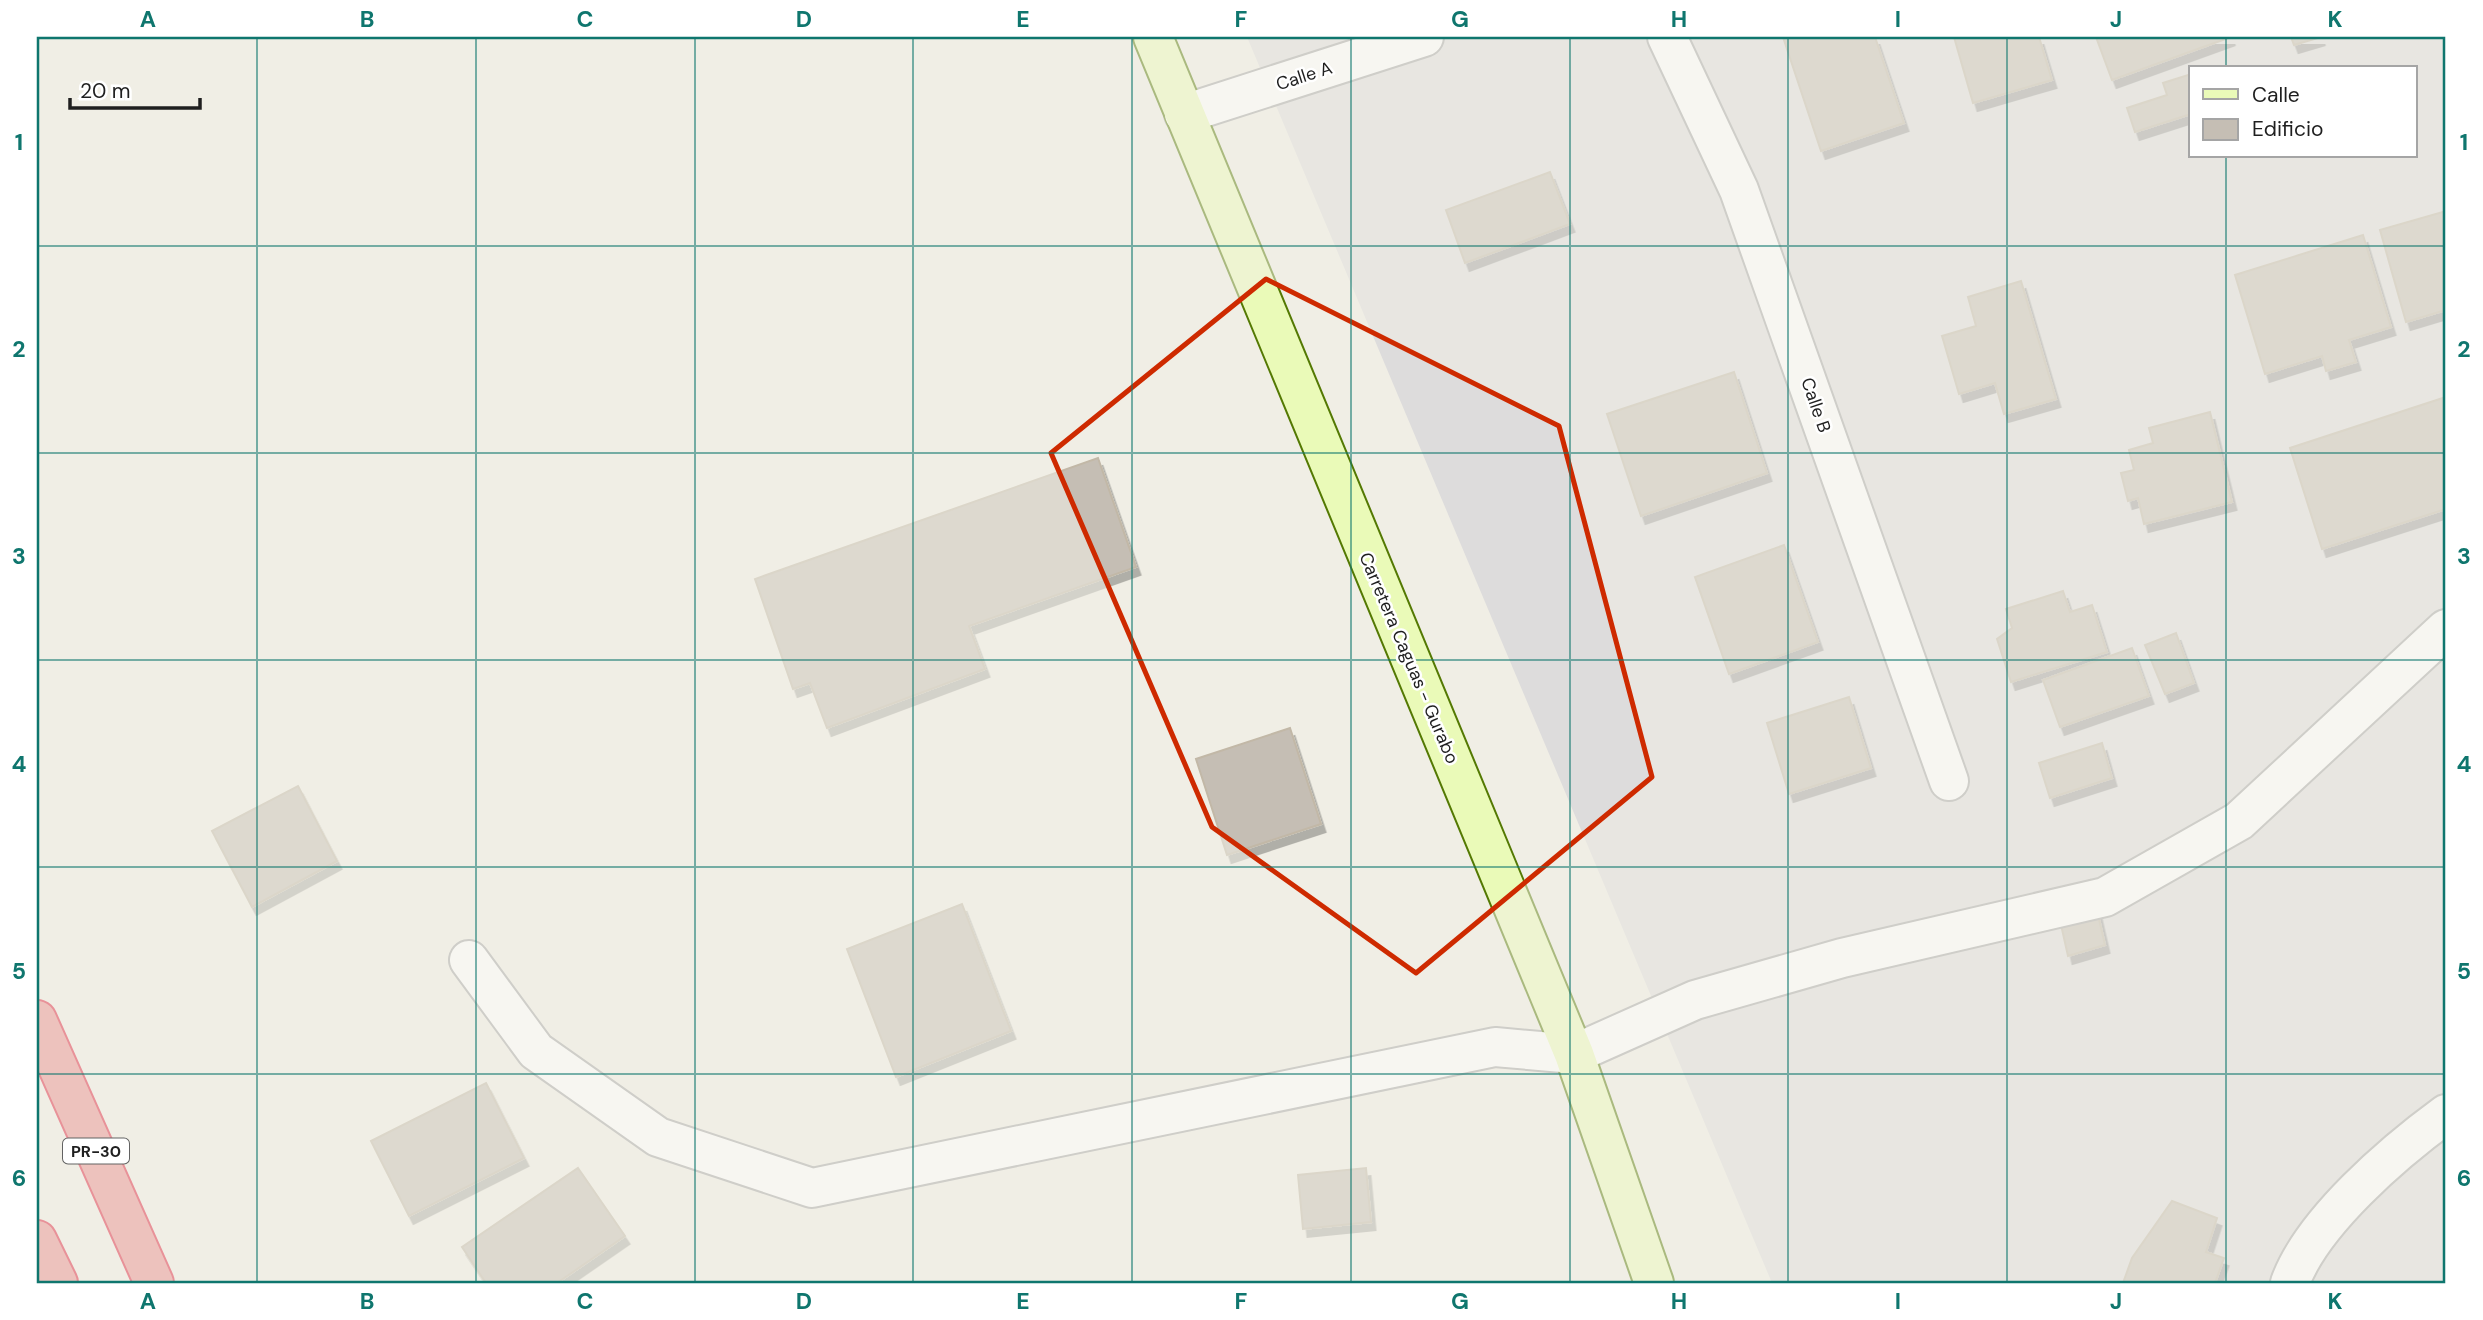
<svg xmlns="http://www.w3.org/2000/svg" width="2483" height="1320" font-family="'DM Sans',sans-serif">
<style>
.residential{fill:#dddcdc;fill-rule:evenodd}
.building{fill:#c5beb4;stroke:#c2b8a7;stroke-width:2;filter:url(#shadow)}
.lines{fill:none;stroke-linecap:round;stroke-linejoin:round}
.minor-casing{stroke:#a6a6a6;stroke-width:42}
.secondary-casing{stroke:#547903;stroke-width:42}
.motorway-casing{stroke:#de223c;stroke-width:42}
.minor{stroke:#fff;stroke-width:38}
.secondary{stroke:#eafab8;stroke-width:38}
.motorway{stroke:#e88d8c;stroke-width:38}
.marked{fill:none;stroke:#ce2a00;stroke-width:5;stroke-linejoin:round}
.grid{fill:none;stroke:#0f766e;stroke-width:2;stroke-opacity:0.55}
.labels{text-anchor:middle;stroke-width:5;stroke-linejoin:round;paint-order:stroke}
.shield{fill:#fff;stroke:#626262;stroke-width:2}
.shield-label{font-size:16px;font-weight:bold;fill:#1f1f1f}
.street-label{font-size:18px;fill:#1f1f1f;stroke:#fff}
.neatline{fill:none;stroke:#0f766e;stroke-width:2.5}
.grid-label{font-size:23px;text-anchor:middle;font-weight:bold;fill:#0f766e}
</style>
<defs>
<filter id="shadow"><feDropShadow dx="4.5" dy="8" stdDeviation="0" flood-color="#0004"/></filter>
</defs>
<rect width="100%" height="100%" fill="#f0eee5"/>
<path class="residential" d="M 1247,37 L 2446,37 L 2446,1283 L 1772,1283 ZM 2191,68 L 2415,68 L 2415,156 L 2191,156 Z"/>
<path class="building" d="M 1783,37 L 1875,37 L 1904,123 L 1821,151 Z
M 1954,37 L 2039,37 L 2052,80 L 1973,103 Z
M 2096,37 L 2231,37 L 2112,80 Z
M 2291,37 L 2321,37 L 2294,45 Z
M 2191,74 L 2191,114 L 2135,132 L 2127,108 L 2167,95 L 2163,83 Z
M 1550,172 L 1570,224 L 1465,263 L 1446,210 Z
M 2446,211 L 2446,310 L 2406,322 L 2380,230 Z
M 2363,235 L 2391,327 L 2349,340 L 2356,362 L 2326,371 L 2322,356 L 2265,374 L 2235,275 Z
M 2021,281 L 2056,399 L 2004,414 L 1995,383 L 1959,394 L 1942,336 L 1976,326 L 1968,297 Z
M 1734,372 L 1767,473 L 1641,516 L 1607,414 Z
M 2446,397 L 2446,509 L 2322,549 L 2290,448 Z
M 2210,412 L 2232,502 L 2144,524 L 2138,498 L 2128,501 L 2121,473 L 2134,470 L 2129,450 L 2153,443 L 2149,428 Z
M 1098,458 L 1136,567 L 969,626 L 985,669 L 827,728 L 810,683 L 793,689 L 755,579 Z
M 1784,545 L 1818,642 L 1729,674 L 1695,577 Z
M 2063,591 L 2070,612 L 2092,605 L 2107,652 L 2011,682 L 1997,639 L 2012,628 L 2006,609 Z
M 2176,633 L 2194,683 L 2165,694 L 2145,645 Z
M 2132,648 L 2149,696 L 2060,727 L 2043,680 Z
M 1849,697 L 1871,768 L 1789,794 L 1767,723 Z
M 1290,728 L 1321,824 L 1227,855 L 1196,759 Z
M 2102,743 L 2112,778 L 2050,798 L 2039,763 Z
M 298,786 L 337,861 L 252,907 L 212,831 Z
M 2090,880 L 2105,945 L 2068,956 L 2055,898 Z
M 962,904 L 1011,1031 L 896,1077 L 847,949 Z
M 486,1083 L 524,1158 L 409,1216 L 371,1141 Z
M 578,1168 L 625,1236 L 557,1283 L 486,1283 L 462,1247 Z
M 1366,1168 L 1371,1222 L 1303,1229 L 1298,1175 Z
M 2172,1201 L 2217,1218 L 2206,1252 L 2224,1258 L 2215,1283 L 2123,1283 L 2132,1258 Z"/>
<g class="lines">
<defs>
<path id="minor" d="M 1667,37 L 1739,190 L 1949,781
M 1184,114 L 1424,37
M 469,960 L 536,1051 L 658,1137 L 812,1188 L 1495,1047 L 1574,1054 L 1695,1000 L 1842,958 L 2105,897 L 2239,821 L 2446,629
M 2290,1283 C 2312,1222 2394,1152 2446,1114"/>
<path id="secondary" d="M 1153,37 L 1574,1054 L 1654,1283"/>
<path id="motorway" d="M 37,1020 L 154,1283
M 37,1240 L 58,1283"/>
</defs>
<use href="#minor" class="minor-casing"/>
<use href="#secondary" class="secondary-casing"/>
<use href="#motorway" class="motorway-casing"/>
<use href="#minor" class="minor"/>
<use href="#secondary" class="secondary"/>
<use href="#motorway" class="motorway"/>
</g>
<path d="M0 0H2483V1320H0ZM 1266,279 L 1559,426 L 1652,777 L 1416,973 L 1212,827 L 1051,453 Z" fill="#f0eee5" fill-opacity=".55" fill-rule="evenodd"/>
<path class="marked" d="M 1266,279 L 1559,426 L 1652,777 L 1416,973 L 1212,827 L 1051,453 Z"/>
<path class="grid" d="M 257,37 L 257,1283M 476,37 L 476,1283M 695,37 L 695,1283M 913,37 L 913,1283M 1132,37 L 1132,1283M 1351,37 L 1351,1283M 1570,37 L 1570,1283M 1788,37 L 1788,1283M 2007,37 L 2007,1283M 2226,37 L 2226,68M 2226,156 L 2226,1283M 37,246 L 2446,246M 37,453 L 2446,453M 37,660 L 2446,660M 37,867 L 2446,867M 37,1074 L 2446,1074"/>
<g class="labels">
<rect class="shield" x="63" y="1138.5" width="66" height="25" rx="5"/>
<g class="shield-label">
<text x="96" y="1157">PR-30</text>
</g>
<g class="street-label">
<text transform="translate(1304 76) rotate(-18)" y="6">Calle A</text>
<text transform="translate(1816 405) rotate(71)" y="6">Calle B</text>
<text transform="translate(1409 658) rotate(67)" y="6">Carretera Caguas - Gurabo</text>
</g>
</g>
<rect width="2483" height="1320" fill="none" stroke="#ffffff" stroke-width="77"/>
<rect x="2189" y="66" width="228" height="91" fill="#ffffff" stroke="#a5a5a5" stroke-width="2"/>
<rect x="2203" y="89" width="35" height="10" fill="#eafab8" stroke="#a5a5a5" stroke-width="2"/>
<text x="2252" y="102" font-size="21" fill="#1f1f1f">Calle</text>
<rect x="2203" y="119" width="35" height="21" fill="#c5beb4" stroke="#a5a5a5" stroke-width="2"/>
<text x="2252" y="136" font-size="21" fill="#1f1f1f">Edificio</text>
<path d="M70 98v10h130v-10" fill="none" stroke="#1f1f1f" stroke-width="3.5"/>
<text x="80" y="98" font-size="21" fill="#1f1f1f" stroke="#ffffff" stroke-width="5" paint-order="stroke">20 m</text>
<rect x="38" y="38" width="2406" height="1244" class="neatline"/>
<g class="grid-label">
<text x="148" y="27">A</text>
<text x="367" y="27">B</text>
<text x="585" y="27">C</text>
<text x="804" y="27">D</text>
<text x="1023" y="27">E</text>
<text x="1241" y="27">F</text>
<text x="1460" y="27">G</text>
<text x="1679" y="27">H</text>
<text x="1898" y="27">I</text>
<text x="2116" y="27">J</text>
<text x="2335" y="27">K</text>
<text x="19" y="150">1</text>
<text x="2464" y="150">1</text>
<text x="19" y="357">2</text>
<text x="2464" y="357">2</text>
<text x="19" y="564">3</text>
<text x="2464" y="564">3</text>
<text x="19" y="772">4</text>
<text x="2464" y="772">4</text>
<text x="19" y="979">5</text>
<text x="2464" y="979">5</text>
<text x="19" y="1186">6</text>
<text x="2464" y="1186">6</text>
<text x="148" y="1309">A</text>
<text x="367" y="1309">B</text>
<text x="585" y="1309">C</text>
<text x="804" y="1309">D</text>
<text x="1023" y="1309">E</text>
<text x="1241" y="1309">F</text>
<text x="1460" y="1309">G</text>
<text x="1679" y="1309">H</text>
<text x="1898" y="1309">I</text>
<text x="2116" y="1309">J</text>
<text x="2335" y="1309">K</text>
</g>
</svg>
